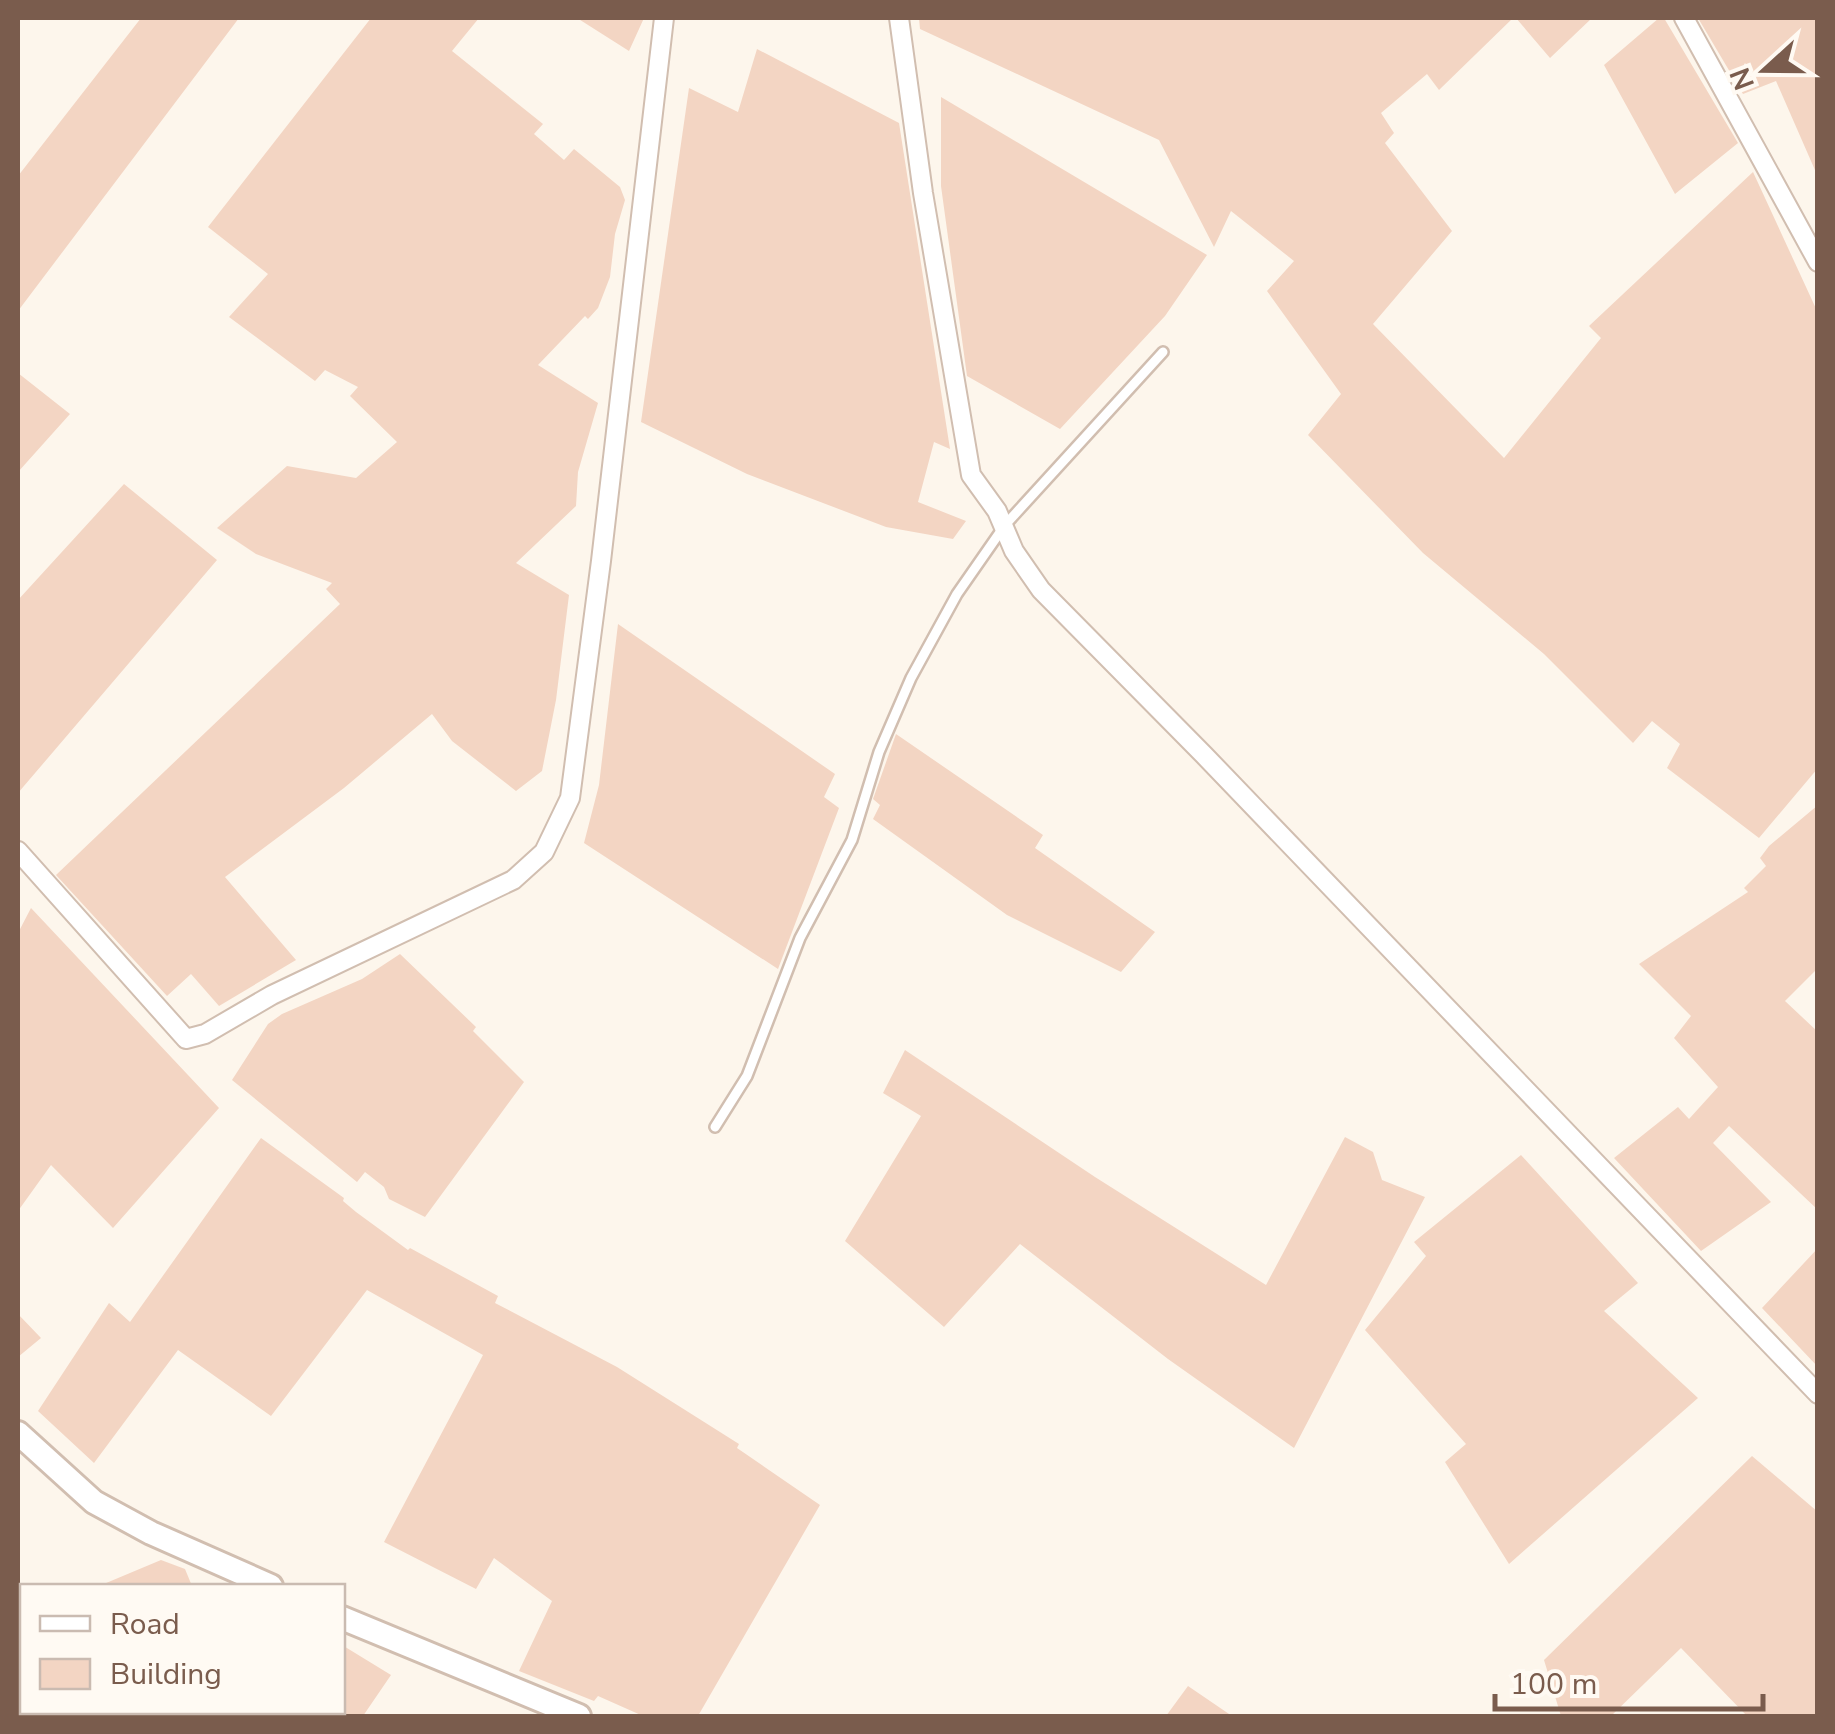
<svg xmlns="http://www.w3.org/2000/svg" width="1835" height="1734" font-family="'Nunito Sans',sans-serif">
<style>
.building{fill:#f3d5c3}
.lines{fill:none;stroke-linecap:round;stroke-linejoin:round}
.service-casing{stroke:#d1beb0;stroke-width:14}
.minor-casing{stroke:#d1beb0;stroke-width:22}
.tertiary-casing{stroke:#d1beb0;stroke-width:28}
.service{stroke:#fff;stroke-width:9}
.minor{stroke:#fff;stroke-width:18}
.tertiary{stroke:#fff;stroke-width:22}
</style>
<rect width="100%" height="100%" fill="#fdf6ec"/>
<path class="building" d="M 141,18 L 239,18 L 18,311 L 18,176 Z
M 371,18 L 479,18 L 452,51 L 543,124 L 534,134 L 564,160 L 574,149 L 620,187 L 625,200 L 615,234 L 610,277 L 598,308 L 588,319 L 585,316 L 538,365 L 598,403 L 578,472 L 576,506 L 516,563 L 569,595 L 556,700 L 542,771 L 516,791 L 452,741 L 432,714 L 344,788 L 225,877 L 296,960 L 219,1006 L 191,974 L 167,996 L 56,875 L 340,604 L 326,589 L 332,583 L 256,554 L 217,528 L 287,466 L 356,478 L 397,442 L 350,396 L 358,387 L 325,370 L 315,381 L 229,317 L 268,274 L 208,227 Z
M 577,18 L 644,18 L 629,51 Z
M 919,18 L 1513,18 L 1439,90 L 1427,74 L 1381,113 L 1394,133 L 1385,143 L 1452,231 L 1373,324 L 1504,458 L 1601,338 L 1589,326 L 1753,172 L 1818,313 L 1818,768 L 1759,838 L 1667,768 L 1680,744 L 1652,721 L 1633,743 L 1544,654 L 1423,553 L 1308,435 L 1341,394 L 1267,291 L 1294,261 L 1231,211 L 1214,247 L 1159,140 L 920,29 Z
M 1516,18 L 1592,18 L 1550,58 Z
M 1659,18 L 1664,18 L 1738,143 L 1675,194 L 1604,65 Z
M 1698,18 L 1818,18 L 1818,177 L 1776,81 L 1743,94 Z
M 757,49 L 899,123 L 950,449 L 934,442 L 918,502 L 966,521 L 953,539 L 886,527 L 747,474 L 641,422 L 689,88 L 738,112 Z
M 941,97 L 1207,255 L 1165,316 L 1060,429 L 967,376 L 941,186 Z
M 18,373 L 70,414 L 18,472 Z
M 124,484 L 217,560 L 18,793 L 18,600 Z
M 618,624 L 835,774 L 824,797 L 839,808 L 778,969 L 584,843 L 599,785 Z
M 896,734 L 1043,835 L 1035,848 L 1155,932 L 1121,972 L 1007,915 L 873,819 L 880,805 L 873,799 Z
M 1818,805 L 1818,968 L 1785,1001 L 1818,1032 L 1818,1210 L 1729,1126 L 1713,1143 L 1771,1202 L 1701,1251 L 1614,1158 L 1678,1107 L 1689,1119 L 1718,1087 L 1674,1038 L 1691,1016 L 1639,964 L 1748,892 L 1744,888 L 1766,866 L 1760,858 L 1769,846 Z
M 31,908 L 219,1108 L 113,1228 L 51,1165 L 18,1211 L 18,933 Z
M 400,954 L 476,1027 L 473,1031 L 524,1082 L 425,1217 L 389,1199 L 384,1187 L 365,1172 L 357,1182 L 232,1080 L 268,1024 L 282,1014 L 362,979 Z
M 905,1050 L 1095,1177 L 1266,1285 L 1345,1137 L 1373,1152 L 1382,1180 L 1425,1197 L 1294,1448 L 1168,1359 L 1020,1244 L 944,1327 L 845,1241 L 921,1116 L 883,1093 Z
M 261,1138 L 344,1198 L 343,1201 L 356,1212 L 408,1250 L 410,1248 L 498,1296 L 495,1303 L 617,1367 L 739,1444 L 737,1448 L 820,1505 L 698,1716 L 643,1716 L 598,1696 L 594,1701 L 519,1671 L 552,1601 L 494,1558 L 476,1589 L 384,1542 L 483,1355 L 367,1290 L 271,1416 L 178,1350 L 94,1463 L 38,1411 L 109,1303 L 130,1322 Z
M 1521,1155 L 1638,1283 L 1604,1311 L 1698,1398 L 1509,1564 L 1445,1462 L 1466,1444 L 1365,1330 L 1426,1256 L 1414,1242 Z
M 1818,1248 L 1818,1367 L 1762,1308 Z
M 18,1314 L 41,1338 L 18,1357 Z
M 1752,1456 L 1818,1512 L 1818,1716 L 1747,1716 L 1681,1648 L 1611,1716 L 1561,1716 L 1544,1660 Z
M 161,1560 L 185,1569 L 192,1586 L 99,1586 Z
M 342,1645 L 391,1675 L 363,1716 L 342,1716 Z
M 1188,1686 L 1232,1716 L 1166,1716 Z"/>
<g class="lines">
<defs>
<path id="service" d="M 715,1127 L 747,1076 L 800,938 L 852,840 L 879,752 L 911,678 L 957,594 L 1005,525 L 1163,352"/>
<path id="minor" d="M 899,18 L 923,193 L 971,475 L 997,511 L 1014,551 L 1041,590 L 1204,755 L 1818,1394
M 1684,18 L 1818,262
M 18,851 L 186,1039 L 205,1034 L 272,995 L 513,880 L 544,852 L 570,798 L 601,561 L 664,18"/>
<path id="tertiary" d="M 18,1433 L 94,1502 L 151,1533 L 271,1586
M 342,1618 L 579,1716"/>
</defs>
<use href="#service" class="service-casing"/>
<use href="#minor" class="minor-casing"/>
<use href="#tertiary" class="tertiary-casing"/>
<use href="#service" class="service"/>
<use href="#minor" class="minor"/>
<use href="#tertiary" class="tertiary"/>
</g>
<rect width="1835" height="1734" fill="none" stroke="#7a5c4d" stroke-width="40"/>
<rect x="20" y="1584" width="325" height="130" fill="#fffaf3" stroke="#cabbb1" stroke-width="2.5"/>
<rect x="40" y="1616" width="50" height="15" fill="#ffffff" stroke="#cabbb1" stroke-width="2.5"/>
<text x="110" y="1634" font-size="30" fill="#7a5c4d">Road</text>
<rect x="40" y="1659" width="50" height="30" fill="#f3d5c3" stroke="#cabbb1" stroke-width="2.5"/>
<text x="110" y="1684" font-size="30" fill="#7a5c4d">Building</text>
<g transform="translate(1765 70) rotate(249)" stroke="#fffaf3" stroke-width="8" paint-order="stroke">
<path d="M0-8L18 38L0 25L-18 38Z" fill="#7a5c4d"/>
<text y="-15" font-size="28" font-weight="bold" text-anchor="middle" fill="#7a5c4d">N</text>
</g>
<path d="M1495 1694v15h268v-15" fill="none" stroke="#7a5c4d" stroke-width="5"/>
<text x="1510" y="1694" font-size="30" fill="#7a5c4d" stroke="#fffaf3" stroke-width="8" paint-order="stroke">100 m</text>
</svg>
